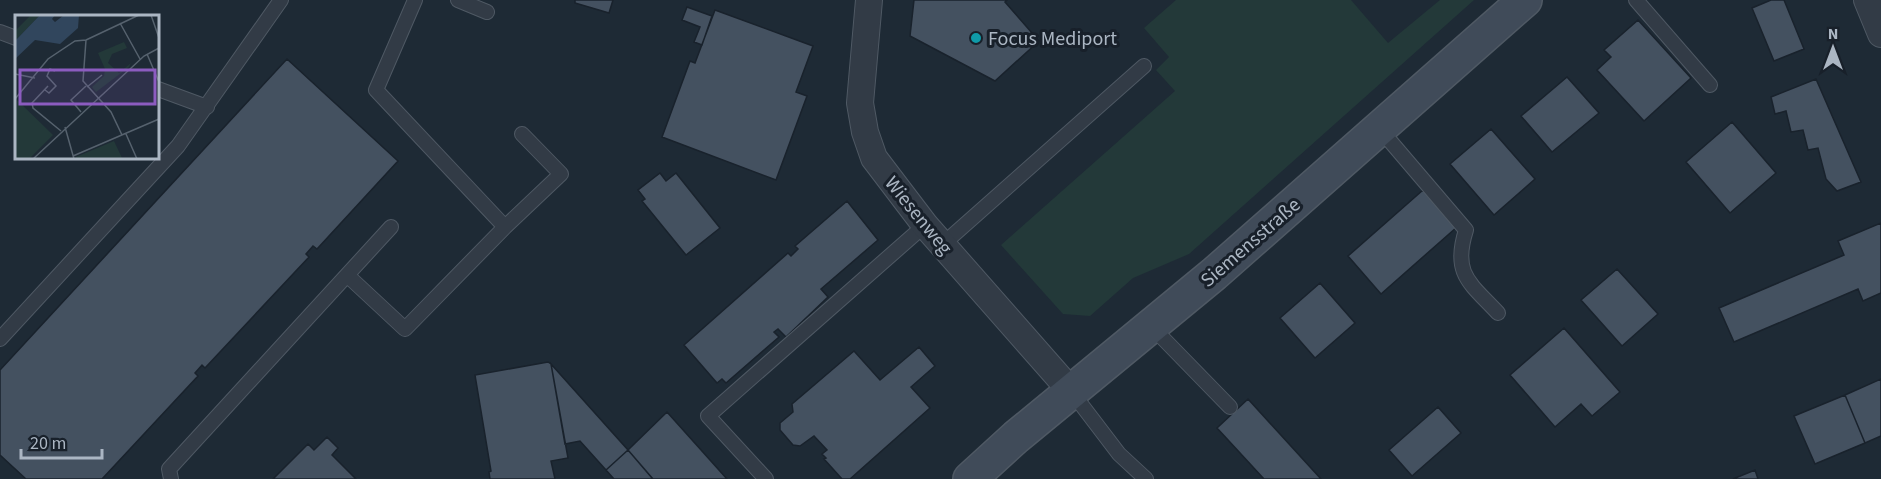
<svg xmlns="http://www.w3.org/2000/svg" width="1881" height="479" font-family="'Source Sans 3',sans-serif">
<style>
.green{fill:#233939}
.building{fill:#445160;stroke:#19222c;stroke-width:1.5}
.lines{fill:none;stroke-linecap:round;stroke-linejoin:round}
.lane-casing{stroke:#4f5964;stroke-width:16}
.street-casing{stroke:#4f5964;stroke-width:28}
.secondary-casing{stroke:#4f5964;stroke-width:36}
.lane{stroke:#323b46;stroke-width:14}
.street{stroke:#323b46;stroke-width:26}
.secondary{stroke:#404b59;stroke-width:33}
.culture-dot{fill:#0f9aa8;stroke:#18202a;stroke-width:2}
.labels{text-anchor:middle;stroke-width:6;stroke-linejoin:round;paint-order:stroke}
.poi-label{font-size:20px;fill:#abb6c3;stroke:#18202a;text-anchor:start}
.street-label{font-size:20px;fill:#abb6c3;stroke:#18202a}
.inset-road{fill:none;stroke:#56626e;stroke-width:1.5}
.view{fill:#8c5cc0;fill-opacity:0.15;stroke:#8c5cc0;stroke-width:3}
.inset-edge{fill:none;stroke:#abb6c3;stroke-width:3}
</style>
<rect width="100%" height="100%" fill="#1e2a35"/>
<path class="green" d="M 1176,0 L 1351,0 L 1388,43 L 1440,0 L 1474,0 L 1189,254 L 1133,278 L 1090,316 L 1063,314 L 1001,245 L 1175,91 L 1156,70 L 1169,57 L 1144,28 Z"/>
<path class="building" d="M 575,0 L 613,0 L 609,13 L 575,3 Z
M 914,0 L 1007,0 L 1005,2 L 1039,41 L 995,81 L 910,36 Z
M 1771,0 L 1784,0 L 1804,49 L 1774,61 L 1752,8 Z
M 687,7 L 712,16 L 702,45 L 694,42 L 700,27 L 682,20 Z
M 715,10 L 813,46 L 796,92 L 807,96 L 776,180 L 662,137 L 690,61 L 695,63 Z
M 1638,20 L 1691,78 L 1644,121 L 1597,70 L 1611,57 L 1604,50 Z
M 287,59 L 398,161 L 317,249 L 313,246 L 306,254 L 309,257 L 205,368 L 202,365 L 195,373 L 198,376 L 102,479 L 26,479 L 0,455 L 0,370 Z
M 1567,77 L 1599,113 L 1552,152 L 1521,116 Z
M 1816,79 L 1861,182 L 1837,191 L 1826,179 L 1818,148 L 1808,150 L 1803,130 L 1791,132 L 1786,111 L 1775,114 L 1771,97 Z
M 1732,122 L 1776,173 L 1730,213 L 1686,162 Z
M 1491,129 L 1535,179 L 1494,215 L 1450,164 Z
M 660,173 L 666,181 L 676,173 L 720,228 L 686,255 L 642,201 L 645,199 L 638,190 Z
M 1423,190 L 1457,227 L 1381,294 L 1348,256 Z
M 847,201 L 878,240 L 821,289 L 828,297 L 786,337 L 778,329 L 774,332 L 779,337 L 726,383 L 722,379 L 717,383 L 684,345 L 788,253 L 791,256 L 798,249 L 795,246 Z
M 1881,223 L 1881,293 L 1863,301 L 1858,289 L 1734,342 L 1719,308 L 1844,255 L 1838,241 Z
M 1617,269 L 1658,314 L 1622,346 L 1581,300 Z
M 1320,283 L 1355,323 L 1315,358 L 1280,318 Z
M 1564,328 L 1620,392 L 1592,416 L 1581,404 L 1555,427 L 1510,375 Z
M 919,347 L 935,366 L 911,387 L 930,408 L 850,479 L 842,479 L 824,459 L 826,458 L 822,454 L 827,450 L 814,436 L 800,446 L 793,445 L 780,430 L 780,423 L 793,412 L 792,404 L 854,351 L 880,380 Z
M 548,362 L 551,364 L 568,458 L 551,461 L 555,479 L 490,479 L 489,472 L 491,471 L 475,375 Z
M 551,364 L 628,450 L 606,470 L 580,441 L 565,444 Z
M 1881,379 L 1881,436 L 1865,443 L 1845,395 Z
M 1845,395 L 1865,443 L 1815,464 L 1794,416 Z
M 1248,399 L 1321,479 L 1264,479 L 1217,428 Z
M 1438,407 L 1461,433 L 1412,476 L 1389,450 Z
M 667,412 L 727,479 L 653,479 L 628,450 Z
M 327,437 L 338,448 L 332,455 L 356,479 L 273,479 L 308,444 L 314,450 Z
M 628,450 L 652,478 L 651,479 L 614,479 L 606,470 Z
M 1755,470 L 1758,479 L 1733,479 Z"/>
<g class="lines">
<defs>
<path id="lane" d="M 458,0 L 487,12
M 1636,0 L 1710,85
M 0,32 L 16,38
M 158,89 L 207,107
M 1379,128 L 1466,230 C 1452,274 1470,283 1498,313
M 505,227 L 561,174 L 522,134
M 942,245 L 1144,66
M 348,276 L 405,329 L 505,227 L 376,90 L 415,0
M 1151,326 L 1230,407
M 0,339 L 178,146 L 281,0
M 1071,391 L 1119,454 L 1146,479
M 171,479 L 169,469 L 391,227
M 766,479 L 708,416 L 925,225"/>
<path id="street" d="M 869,0 L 860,103 L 865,132 L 874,158 L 925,225 L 1071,391
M 1867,0 L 1881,34"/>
<path id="secondary" d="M 970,479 L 1016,437 L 1214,274 L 1525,0"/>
</defs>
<use href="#lane" class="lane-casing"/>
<use href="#street" class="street-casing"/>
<use href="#secondary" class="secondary-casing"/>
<use href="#lane" class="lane"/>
<use href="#street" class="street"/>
<use href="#secondary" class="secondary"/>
</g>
<circle class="culture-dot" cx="976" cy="38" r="6"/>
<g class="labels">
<g class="poi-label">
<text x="988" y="45">Focus Mediport</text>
</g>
<g class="street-label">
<text transform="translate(919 215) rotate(51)" y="7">Wiesenweg</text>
<text transform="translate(1250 242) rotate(-41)" y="7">Siemensstraße</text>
</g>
</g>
<g transform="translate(15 15)">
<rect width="144" height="144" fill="#1e2a35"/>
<path d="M 16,0 L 25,0 L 0,26 L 0,16 ZM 109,27 L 112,33 L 97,39 L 93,48 L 104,58 L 116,48 L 114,52 L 81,77 L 77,72 L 89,61 L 90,54 L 83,38 ZM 2,85 L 38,120 L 14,144 L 0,144 ZM 99,126 L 107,143 L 61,144 L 61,142 Z" fill="#233939"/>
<path d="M 25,0 L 40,0 L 37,4 L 40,7 L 49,0 L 64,0 L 63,13 L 45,29 L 20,25 L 0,44 L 0,26 Z" fill="#31465d"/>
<path class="inset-road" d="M 136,0 L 144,23M 105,8 L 125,44M 71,25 L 68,66 L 96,97 L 107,120M 71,25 L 124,0M 132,39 L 144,67M 0,59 L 20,63M 33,71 L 17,88 L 18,93 L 46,116M 72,72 L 87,60M 30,75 L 34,78 L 41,71 L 32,61 L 35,54 L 40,56M 0,84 L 33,44 L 60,26 L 71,25M 66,97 L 56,85 L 71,71M 50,112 L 59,144M 111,119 L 122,144M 58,141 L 144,104M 18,144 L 129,41 L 144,33"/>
<path class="view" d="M 5,55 L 140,55 L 140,89 L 5,89 Z"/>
<rect width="144" height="144" class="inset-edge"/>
</g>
<g transform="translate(1833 48)" stroke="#18202a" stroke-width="4.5" paint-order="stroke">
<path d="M0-4.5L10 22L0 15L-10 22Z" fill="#abb6c3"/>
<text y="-9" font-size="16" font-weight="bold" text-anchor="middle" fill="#abb6c3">N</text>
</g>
<path d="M21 449v9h81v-9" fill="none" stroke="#abb6c3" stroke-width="3"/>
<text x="30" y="449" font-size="18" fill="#abb6c3" stroke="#18202a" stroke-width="4.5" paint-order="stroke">20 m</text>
</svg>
